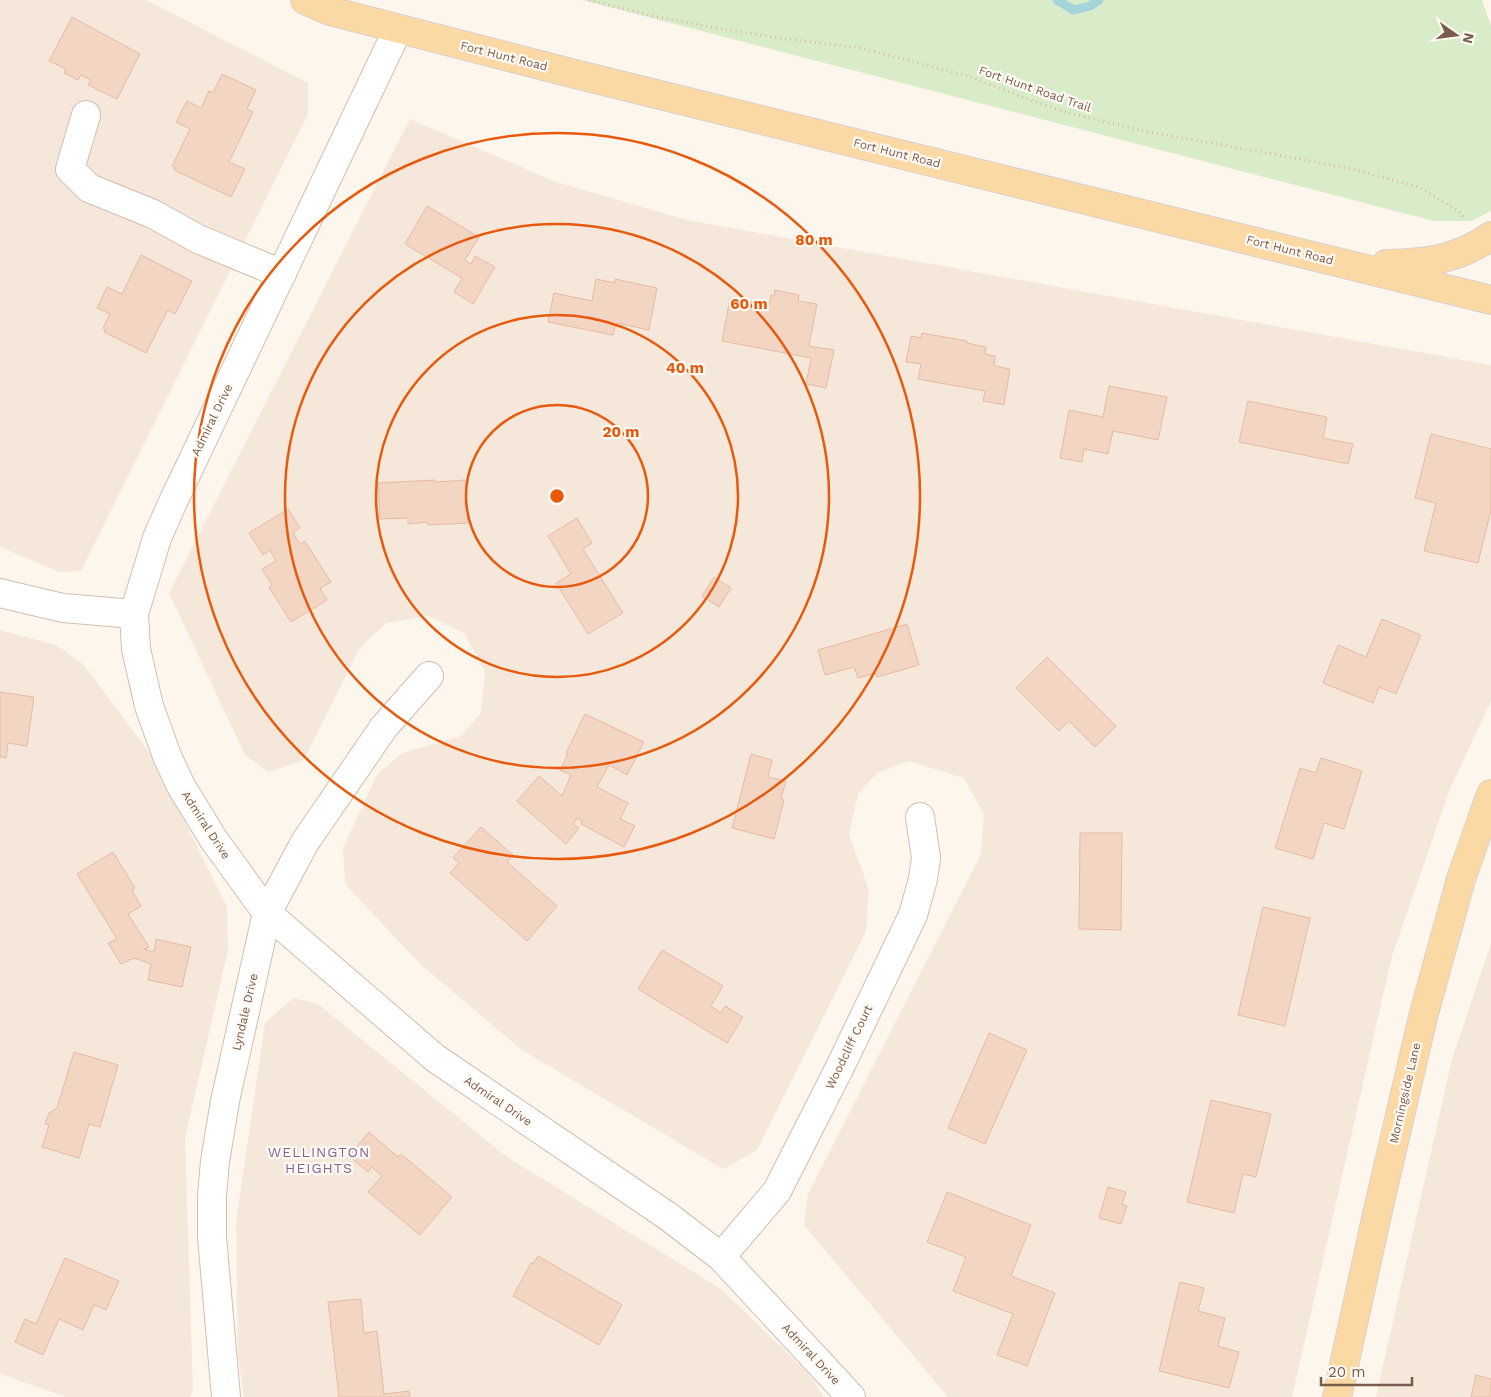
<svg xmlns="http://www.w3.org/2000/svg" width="1491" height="1397" font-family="'Work Sans',sans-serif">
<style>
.residential{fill:#f5e8da}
.green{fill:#d8ecc9}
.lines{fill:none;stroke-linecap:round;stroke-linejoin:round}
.stream{stroke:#a5d3da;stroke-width:9}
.building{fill:#f3d5c3;stroke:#e6bba3}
.minor-casing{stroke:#d1beb0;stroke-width:30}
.major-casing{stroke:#dad1cd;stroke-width:30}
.path{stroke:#d9b8a5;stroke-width:3;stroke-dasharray:1 4;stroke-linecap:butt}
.minor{stroke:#fff;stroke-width:28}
.major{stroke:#fbd9a5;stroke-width:28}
.ring{fill:none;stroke:#e8590c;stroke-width:2.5}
.labels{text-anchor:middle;stroke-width:4.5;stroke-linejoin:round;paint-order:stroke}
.street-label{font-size:12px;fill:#7a5c4d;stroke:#fffaf3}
.neighbourhood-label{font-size:14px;letter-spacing:1px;fill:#846695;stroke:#fffaf3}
.centre{fill:#e8590c;stroke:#fffaf3;stroke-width:2.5}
.ring-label{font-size:15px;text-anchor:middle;font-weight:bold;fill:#e8590c;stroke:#fffaf3;stroke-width:4.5;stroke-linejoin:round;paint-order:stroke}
</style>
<rect width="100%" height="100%" fill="#fdf6ec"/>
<path class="residential" d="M 0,0 L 146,0 L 308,83 L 308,114 L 81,571 L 59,572 L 0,547 Z
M 410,119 L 556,182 L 687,220 L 1491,365 L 1491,701 L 1450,789 L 1392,956 L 1292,1397 L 948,1397 L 804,1225 L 808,1194 L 981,854 L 984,814 L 964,778 L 909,761 L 877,773 L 858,794 L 849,834 L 869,890 L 866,931 L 757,1150 L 723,1169 L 522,1050 L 420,964 L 345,884 L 343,848 L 378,773 L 403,753 L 461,736 L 481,713 L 485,671 L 464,633 L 429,616 L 386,623 L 359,649 L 303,761 L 268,772 L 245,755 L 169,593 Z
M 0,630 L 56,645 L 84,665 L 154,759 L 227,907 L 228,950 L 185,1138 L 193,1389 L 190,1397 L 66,1397 L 0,1374 Z
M 1491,944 L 1491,1397 L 1376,1397 L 1452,1059 Z
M 293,998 L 318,1004 L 507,1157 L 721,1289 L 808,1373 L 824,1397 L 244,1397 L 238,1356 L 236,1222 L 265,1023 Z"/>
<path class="green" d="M 582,0 L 1482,0 L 1491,26 L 1491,211 L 1471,221 L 1434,221 Z"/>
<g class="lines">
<path class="stream" d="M 1057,0 L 1074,10 L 1090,6 L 1099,0"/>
</g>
<path class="building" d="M 72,17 L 140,54 L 117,99 L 88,85 L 91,80 L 81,75 L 78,80 L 64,73 L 66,69 L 49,61 Z
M 222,74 L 256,90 L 247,109 L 253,112 L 229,162 L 245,169 L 231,197 L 174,170 L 175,167 L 172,166 L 190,129 L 176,122 L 187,101 L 201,108 L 209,91 L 213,93 Z
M 427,206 L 479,237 L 465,260 L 471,264 L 475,256 L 495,267 L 473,304 L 454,292 L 462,278 L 405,244 Z
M 141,255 L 192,281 L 175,314 L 168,310 L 146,353 L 104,332 L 105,330 L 103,328 L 110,314 L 97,308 L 107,287 L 122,294 Z
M 596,279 L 615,283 L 615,279 L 657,288 L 649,330 L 616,323 L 613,335 L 548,322 L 554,293 L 592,301 Z
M 775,290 L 799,295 L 798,301 L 817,304 L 809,346 L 834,350 L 826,388 L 806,384 L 811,358 L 722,341 L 730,298 L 769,305 L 771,295 L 774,296 Z
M 922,333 L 967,341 L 967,343 L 986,347 L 985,354 L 995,356 L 994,366 L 1010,369 L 1004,405 L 983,401 L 985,391 L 918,379 L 921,364 L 906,362 L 911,336 L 921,338 Z
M 1109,386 L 1167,397 L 1158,440 L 1113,431 L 1108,454 L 1084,449 L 1082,462 L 1060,458 L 1069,410 L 1103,417 Z
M 1248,401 L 1327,417 L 1323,438 L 1353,444 L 1348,464 L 1239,442 Z
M 1431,434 L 1491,449 L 1491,510 L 1478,563 L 1424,551 L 1436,503 L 1415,498 Z
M 435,480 L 435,482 L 465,480 L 468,523 L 428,525 L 428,522 L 408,524 L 408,518 L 380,519 L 378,483 Z
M 288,509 L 300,528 L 293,533 L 300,544 L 305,541 L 331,582 L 320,588 L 327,600 L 291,622 L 269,587 L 272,585 L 262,569 L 276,561 L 270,550 L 263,555 L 249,533 Z
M 577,518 L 592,543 L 583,549 L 623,613 L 588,634 L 556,583 L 571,574 L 548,536 Z
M 714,577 L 731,588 L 719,607 L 702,596 Z
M 1382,619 L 1421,635 L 1396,694 L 1379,687 L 1373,703 L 1323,683 L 1338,645 L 1366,657 Z
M 907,624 L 919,665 L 877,677 L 876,673 L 858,678 L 854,667 L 825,675 L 818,650 Z
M 1047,657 L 1116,726 L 1095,747 L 1069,721 L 1059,731 L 1016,688 Z
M 0,692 L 34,697 L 27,746 L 8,743 L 6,758 L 0,757 Z
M 585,714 L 644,742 L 627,775 L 609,765 L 597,787 L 628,803 L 620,819 L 635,826 L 624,847 L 581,824 L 582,821 L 577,818 L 573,825 L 579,828 L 566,844 L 517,801 L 539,776 L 562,796 L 571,775 L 560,770 L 568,754 L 566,753 Z
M 751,754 L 772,760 L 768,777 L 786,781 L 781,799 L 784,800 L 774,839 L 732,828 Z
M 1321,758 L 1362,771 L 1344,829 L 1324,823 L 1313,859 L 1275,848 L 1300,768 L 1316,773 Z
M 481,827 L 513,855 L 507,862 L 557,906 L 527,941 L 450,873 L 459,863 L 453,858 Z
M 1080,833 L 1122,833 L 1121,930 L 1079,929 Z
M 113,852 L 135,888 L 132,890 L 141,906 L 128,914 L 149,947 L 144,949 L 154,952 L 156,939 L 191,947 L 182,987 L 148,980 L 151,964 L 134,958 L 121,964 L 108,943 L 117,939 L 77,874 Z
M 1263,907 L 1310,918 L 1285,1026 L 1238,1015 Z
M 662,950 L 723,986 L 711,1006 L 721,1013 L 725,1006 L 743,1017 L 727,1043 L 638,989 Z
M 989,1033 L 1027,1050 L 985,1144 L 948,1128 Z
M 74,1052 L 118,1065 L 100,1127 L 89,1124 L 79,1158 L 42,1147 L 49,1125 L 45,1124 L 49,1113 L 57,1108 Z
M 1211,1100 L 1271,1114 L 1256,1177 L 1243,1174 L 1234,1213 L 1187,1202 Z
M 369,1132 L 398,1157 L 401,1154 L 452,1197 L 420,1235 L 368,1192 L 382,1176 L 372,1167 L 368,1172 L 349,1156 Z
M 1108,1187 L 1126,1192 L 1122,1204 L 1127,1206 L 1121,1224 L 1099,1218 Z
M 947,1192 L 1031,1225 L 1011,1276 L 1055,1293 L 1027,1366 L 997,1355 L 1013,1314 L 953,1291 L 966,1257 L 927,1242 Z
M 538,1256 L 622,1305 L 599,1345 L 513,1296 L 531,1263 L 533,1264 Z
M 65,1258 L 119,1281 L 106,1310 L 94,1305 L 83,1330 L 59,1319 L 43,1355 L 15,1342 L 25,1319 L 36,1324 Z
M 1180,1282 L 1204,1288 L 1198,1311 L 1225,1318 L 1218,1346 L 1239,1352 L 1229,1388 L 1159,1371 Z
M 361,1299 L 364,1333 L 377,1331 L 384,1394 L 409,1391 L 410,1397 L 339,1397 L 328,1302 Z
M 1476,1375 L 1491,1379 L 1491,1397 L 1471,1397 Z"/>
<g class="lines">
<defs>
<path id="minor" d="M 398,29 L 172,504 L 157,538 L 134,614 L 136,649 L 149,706 L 167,756 L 181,786 L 214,840 L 267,913 L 435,1058 L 669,1217 L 721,1257 L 851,1397
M 86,115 L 70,169 L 89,188 L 153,214 L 198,239 L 282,274
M 0,593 L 63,608 L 134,614
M 721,1257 L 777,1191 L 840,1067 L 913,915 L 923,879 L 926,858 L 920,817
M 226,1397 L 212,1237 L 212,1196 L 215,1161 L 225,1101 L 267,913 L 305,842 L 384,727 L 429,676"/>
<path id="major" d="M 305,0 L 330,11 L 571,73 L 1491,300
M 1386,264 C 1425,263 1458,260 1491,236
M 1337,1397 L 1378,1210 L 1423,1017 L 1461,879 L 1491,794"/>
</defs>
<use href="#minor" class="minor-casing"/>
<use href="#major" class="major-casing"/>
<path class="path" d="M 589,0 L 654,16 L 721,29 L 787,39 L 861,48 L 971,77 L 1022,97 L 1069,113 L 1143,131 L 1284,156 L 1356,170 L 1419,187 L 1461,213 L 1464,219"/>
<use href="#minor" class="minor"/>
<use href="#major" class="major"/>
</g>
<g class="ring">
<circle cx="557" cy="496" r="91"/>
<circle cx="557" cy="496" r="181"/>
<circle cx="557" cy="496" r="272"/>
<circle cx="557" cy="496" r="363"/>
</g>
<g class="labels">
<g class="street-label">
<text transform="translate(504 56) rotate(14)" y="4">Fort Hunt Road</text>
<text transform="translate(1035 89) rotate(19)" y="4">Fort Hunt Road Trail</text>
<text transform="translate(897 153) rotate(14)" y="4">Fort Hunt Road</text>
<text transform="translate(1290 250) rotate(14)" y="4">Fort Hunt Road</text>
<text transform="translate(212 420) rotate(-64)" y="4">Admiral Drive</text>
<text transform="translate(206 825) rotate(57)" y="4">Admiral Drive</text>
<text transform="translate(245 1012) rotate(-77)" y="4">Lyndale Drive</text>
<text transform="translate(849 1047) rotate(-64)" y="4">Woodcliff Court</text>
<text transform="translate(1405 1093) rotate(-77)" y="4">Morningside Lane</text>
<text transform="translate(498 1101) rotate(34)" y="4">Admiral Drive</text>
<text transform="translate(811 1354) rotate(47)" y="4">Admiral Drive</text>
</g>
<g class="neighbourhood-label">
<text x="319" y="1157">WELLINGTON<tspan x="319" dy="16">HEIGHTS</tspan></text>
</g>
</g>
<circle cx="557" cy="496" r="8" class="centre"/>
<g class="ring-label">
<text x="814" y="245">80 m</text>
<text x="749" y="309">60 m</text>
<text x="685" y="373">40 m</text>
<text x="621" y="437">20 m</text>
</g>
<g transform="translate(1456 35) rotate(104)" stroke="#fffaf3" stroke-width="4" paint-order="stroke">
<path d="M0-4L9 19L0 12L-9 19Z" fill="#7a5c4d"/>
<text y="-8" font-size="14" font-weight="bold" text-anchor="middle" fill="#7a5c4d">N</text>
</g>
<path d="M1321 1377v8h91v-8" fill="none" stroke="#7a5c4d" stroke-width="2.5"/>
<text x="1328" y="1377" font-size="15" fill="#7a5c4d" stroke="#fffaf3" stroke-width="4" paint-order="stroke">20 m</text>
</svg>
